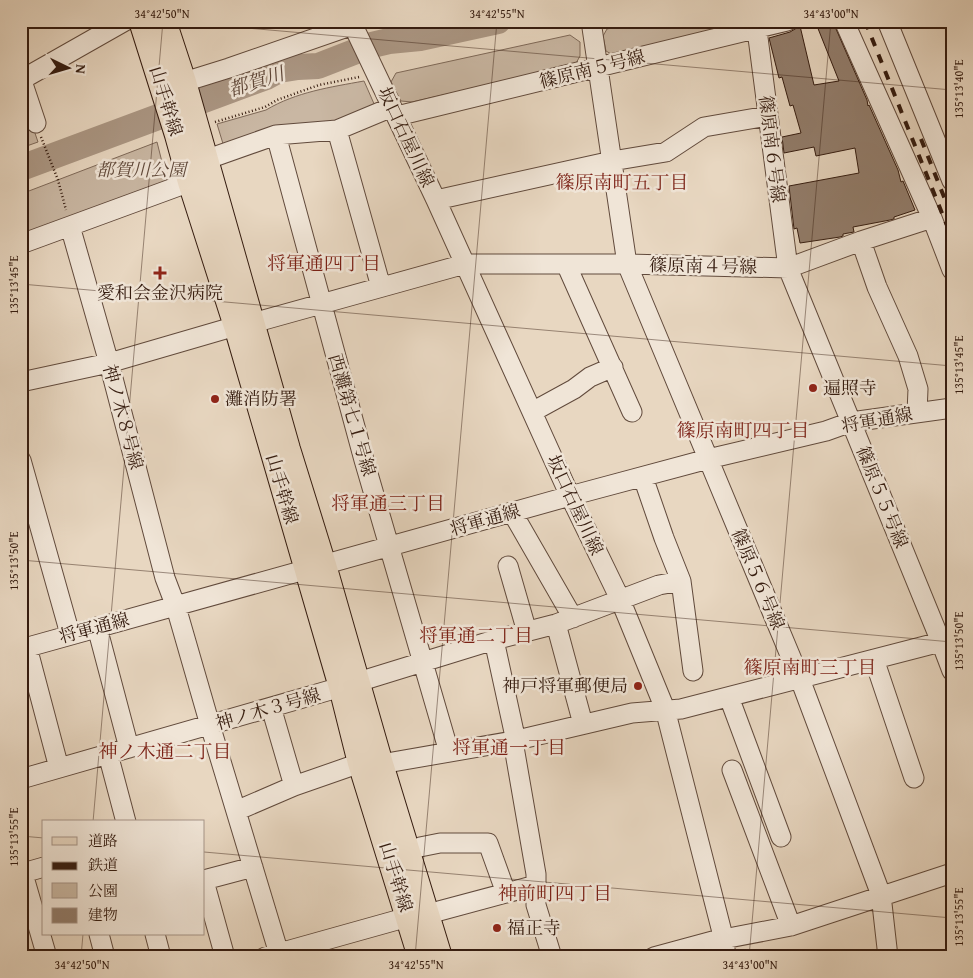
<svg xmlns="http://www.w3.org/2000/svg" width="973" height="978" font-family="'Gentium Book Plus','Noto Serif JP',serif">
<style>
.green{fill:#c9b7a3;stroke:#7e6959}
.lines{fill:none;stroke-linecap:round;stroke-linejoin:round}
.river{stroke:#ab9784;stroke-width:26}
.building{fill:#927d6c;stroke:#341b0f}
.minor-casing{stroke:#614a3c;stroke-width:21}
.major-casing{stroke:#341b0f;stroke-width:26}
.path{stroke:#341b0f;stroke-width:2.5;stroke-dasharray:1 2.5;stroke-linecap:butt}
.minor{stroke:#f0e5d7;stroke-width:19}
.major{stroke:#e8d7c1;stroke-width:24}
.rail{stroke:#341b0f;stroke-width:4;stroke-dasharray:9 9;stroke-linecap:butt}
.ticks{fill:none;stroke:#341b0f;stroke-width:1;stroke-opacity:0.45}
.poi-dot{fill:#8f2418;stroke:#f0e5d7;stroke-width:2}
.labels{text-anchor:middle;stroke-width:5;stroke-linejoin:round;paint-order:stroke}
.street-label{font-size:18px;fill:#341b0f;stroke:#f0e5d7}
.park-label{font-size:18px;font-style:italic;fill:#614a3b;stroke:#f0e5d7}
.poi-label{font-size:18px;fill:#341b0f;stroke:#f0e5d7;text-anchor:start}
.water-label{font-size:19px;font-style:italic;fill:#5e4638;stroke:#f0e5d7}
.neighbourhood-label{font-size:19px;fill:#7a1f14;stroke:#f0e5d7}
.neatline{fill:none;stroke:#341b0f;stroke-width:2}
.ticks-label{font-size:12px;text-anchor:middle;fill:#341b0f}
</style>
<rect width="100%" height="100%" fill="#e8d7c1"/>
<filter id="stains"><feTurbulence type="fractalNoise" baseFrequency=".004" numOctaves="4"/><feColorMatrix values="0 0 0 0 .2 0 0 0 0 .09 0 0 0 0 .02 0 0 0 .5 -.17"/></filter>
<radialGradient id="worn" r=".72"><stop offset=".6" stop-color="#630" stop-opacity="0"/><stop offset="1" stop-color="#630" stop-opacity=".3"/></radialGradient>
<path class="green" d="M 364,21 L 395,21 L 367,28 Z
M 640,21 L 751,21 L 613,55 L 606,51 L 603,36 L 607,29 Z
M 570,35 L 580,42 L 580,56 L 575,65 L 412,102 L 401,101 L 391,82 L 396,73 Z
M 364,81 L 375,106 L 336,124 L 224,147 L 217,124 L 266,110 C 296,92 331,87 364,81 Z
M 21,100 L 24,101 L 38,142 L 21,148 Z
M 157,142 L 167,182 L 21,236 L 21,194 Z"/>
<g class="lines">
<path class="river" d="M 21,168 L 266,77 L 279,70 L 298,67 L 318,66 L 372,45 L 389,41 L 420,38 L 498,21"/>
</g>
<path class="building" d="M 830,21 L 833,22 L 867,100 L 868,106 L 869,105 L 898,170 L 901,182 L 903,181 L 915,210 L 894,217 L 894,219 L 890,220 L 853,227 L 854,232 L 843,234 L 843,236 L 840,237 L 800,243 L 797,228 L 794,229 L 789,186 L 859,173 L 855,148 L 816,156 L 814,147 L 784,153 L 782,137 L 801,133 L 793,105 L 790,106 L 782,77 L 779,78 L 769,38 L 790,32 L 800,26 L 814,85 L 839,81 L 817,26 Z"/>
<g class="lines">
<defs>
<path id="minor" d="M 351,21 L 436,200 L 570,496 L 620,599 L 665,709 L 724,940 L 726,957
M 591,21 L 627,264 L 800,679 L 881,895 L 888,957
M 844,21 L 932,218 L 952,270
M 887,21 L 952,181
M 757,30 L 788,268 L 941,642 L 952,671
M 21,78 L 36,123
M 21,80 L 125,21
M 184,82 L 229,68 L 353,25
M 397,116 L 787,21
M 337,130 L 381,287
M 276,135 L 364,460 L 449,752
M 205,160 L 276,135 L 337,130 L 392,107
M 436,200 L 612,161 L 666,152 L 704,127 L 768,116
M 70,226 L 109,363 L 165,578 L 176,607 L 210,725 L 280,957
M 861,241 L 877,287 L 908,356 L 918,389 L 917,413
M 21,244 L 190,182
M 566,264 L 632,412
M 21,382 L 109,363 L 236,326 L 253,323 L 465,264 L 627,264 L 788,268 L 861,241 L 932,218
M 532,412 L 574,389 L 590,377 L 613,367
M 21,460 L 70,634
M 643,477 L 664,538 L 681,581
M 512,512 L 573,618
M 508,566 L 527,632
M 556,624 L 583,724
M 97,627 L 129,748
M 494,640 L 514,732 L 513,741 L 536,874 L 536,905 L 552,957
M 27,647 L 59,768
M 21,649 L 570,496 L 708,459 L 826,431 L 851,422 L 952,408
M 874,659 L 914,778
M 358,682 L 494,640 L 556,624 L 659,585 L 681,581 L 693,671
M 729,697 L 781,837
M 271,707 L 294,786
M 108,754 L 126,822
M 381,764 L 513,741 L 632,713 L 681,709 L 952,639
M 732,770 L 791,926
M 21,779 L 341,687
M 236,811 L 294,786 L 360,763
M 420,847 L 440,843 L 488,843 L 506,893
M 21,867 L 47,957
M 23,873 L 44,867
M 204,880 L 253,867
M 204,881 L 225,957
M 439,911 L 536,885
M 99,934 L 105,957
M 155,934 L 161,957
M 265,957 L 408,917
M 654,957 L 713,941 L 791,926 L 952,873"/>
<path id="major" d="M 141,21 L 177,135 L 190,182 L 236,326 L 341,687 L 360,763 L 420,957
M 164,21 L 184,82 L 288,449 L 324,565 L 381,764 L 440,957"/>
</defs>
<use href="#minor" class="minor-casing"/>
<use href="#major" class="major-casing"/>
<path class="path" d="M 215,122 L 265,107 L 277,100 L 319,85 L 359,77
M 41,137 L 58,180 L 66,210"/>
<use href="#minor" class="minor"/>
<use href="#major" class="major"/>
<path class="rail" d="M 865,21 L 952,238
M 921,139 L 952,217"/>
</g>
<path class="ticks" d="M 167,21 L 952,90M 21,284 L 952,366M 21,560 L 952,642M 93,822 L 163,21M 21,836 L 44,838M 204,852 L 952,918M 81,957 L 83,934M 415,957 L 497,21M 749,957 L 831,21"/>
<g class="poi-dot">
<path d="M157.5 265.5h5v5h5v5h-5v5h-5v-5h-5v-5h5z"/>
<circle cx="813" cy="388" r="5"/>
<circle cx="215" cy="399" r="5"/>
<circle cx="638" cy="686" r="5"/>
<circle cx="497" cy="928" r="5"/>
</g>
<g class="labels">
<g class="street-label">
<text transform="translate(592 69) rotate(-14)" y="6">篠原南５号線</text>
<text transform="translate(166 101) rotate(73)" y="6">山手幹線</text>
<text transform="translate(406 137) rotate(65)" y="6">坂口石屋川線</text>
<text transform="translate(772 149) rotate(83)" y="6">篠原南６号線</text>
<text transform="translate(703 266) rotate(1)" y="6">篠原南４号線</text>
<text transform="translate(352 415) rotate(74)" y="6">西灘第七１号線</text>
<text transform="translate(123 417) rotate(75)" y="6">神ノ木８号線</text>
<text transform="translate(877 420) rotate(-10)" y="6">将軍通線</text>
<text transform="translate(282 489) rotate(74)" y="6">山手幹線</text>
<text transform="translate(882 497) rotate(68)" y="6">篠原５５号線</text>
<text transform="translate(575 505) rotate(65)" y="6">坂口石屋川線</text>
<text transform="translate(485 520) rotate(-16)" y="6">将軍通線</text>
<text transform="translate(758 579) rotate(67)" y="6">篠原５６号線</text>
<text transform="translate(94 628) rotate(-15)" y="6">将軍通線</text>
<text transform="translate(268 709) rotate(-16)" y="6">神ノ木３号線</text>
<text transform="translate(396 877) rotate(73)" y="6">山手幹線</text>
</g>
<g class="park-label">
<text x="141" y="176">都賀川公園</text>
</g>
<g class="poi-label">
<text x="160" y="299" text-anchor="middle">愛和会金沢病院</text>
<text x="823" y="394">遍照寺</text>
<text x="225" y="405">灘消防署</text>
<text x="628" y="692" text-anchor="end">神戸将軍郵便局</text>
<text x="507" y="934">福正寺</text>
</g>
<g class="water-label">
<text transform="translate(256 81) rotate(-18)" y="7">都賀川</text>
</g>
<g class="neighbourhood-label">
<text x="622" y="189">篠原南町五丁目</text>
<text x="324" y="270">将軍通四丁目</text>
<text x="743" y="437">篠原南町四丁目</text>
<text x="388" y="510">将軍通三丁目</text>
<text x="476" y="642">将軍通二丁目</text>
<text x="810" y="674">篠原南町三丁目</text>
<text x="509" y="754">将軍通一丁目</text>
<text x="165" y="758">神ノ木通二丁目</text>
<text x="555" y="900">神前町四丁目</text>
</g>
</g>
<rect width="973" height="978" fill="none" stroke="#e8d7c1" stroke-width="55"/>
<rect x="42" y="820" width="162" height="115" fill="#f0e5d7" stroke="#a59487"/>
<rect x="52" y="837" width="25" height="8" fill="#e8d7c1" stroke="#a59487"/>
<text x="88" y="846" font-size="15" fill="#341b0f">道路</text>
<rect x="52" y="862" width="25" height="8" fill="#341b0f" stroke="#a59487"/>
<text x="88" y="870" font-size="15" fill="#341b0f">鉄道</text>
<rect x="52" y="883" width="25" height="15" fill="#c9b7a3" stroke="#a59487"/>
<text x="88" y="896" font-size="15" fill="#341b0f">公園</text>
<rect x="52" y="908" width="25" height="15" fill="#927d6c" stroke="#a59487"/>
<text x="88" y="920" font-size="15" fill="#341b0f">建物</text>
<g transform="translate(68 68) rotate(95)" stroke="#f0e5d7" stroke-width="4" paint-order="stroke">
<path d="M0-4L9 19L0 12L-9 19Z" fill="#341b0f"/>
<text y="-8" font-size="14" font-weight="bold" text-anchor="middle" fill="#341b0f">N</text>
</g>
<rect x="28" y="28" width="918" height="922" class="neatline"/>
<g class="ticks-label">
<text x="162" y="18">34°42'50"N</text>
<text x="497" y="18">34°42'55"N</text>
<text x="831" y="18">34°43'00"N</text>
<text transform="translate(959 89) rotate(-90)" y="4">135°13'40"E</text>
<text transform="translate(14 285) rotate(-90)" y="4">135°13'45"E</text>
<text transform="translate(959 365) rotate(-90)" y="4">135°13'45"E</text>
<text transform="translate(14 561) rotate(-90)" y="4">135°13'50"E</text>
<text transform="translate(959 641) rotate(-90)" y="4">135°13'50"E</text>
<text transform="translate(14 837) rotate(-90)" y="4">135°13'55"E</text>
<text transform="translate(959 917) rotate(-90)" y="4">135°13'55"E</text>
<text x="82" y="969">34°42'50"N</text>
<text x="416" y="969">34°42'55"N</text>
<text x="750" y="969">34°43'00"N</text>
</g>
<rect width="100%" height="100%" filter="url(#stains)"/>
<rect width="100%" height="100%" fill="url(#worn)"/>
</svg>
